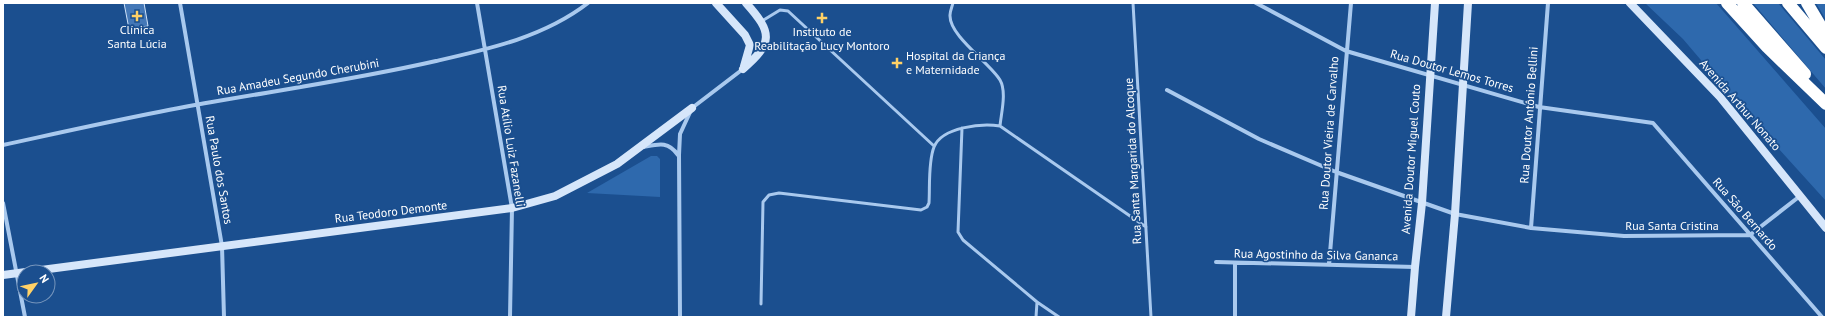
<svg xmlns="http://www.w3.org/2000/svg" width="1829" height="320" font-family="'PT Sans',sans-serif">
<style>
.green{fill:#2e69ad}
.building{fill:#4478b7;stroke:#cfe3fa}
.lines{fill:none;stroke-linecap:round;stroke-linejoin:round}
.lane{stroke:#a9c9ee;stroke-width:3}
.street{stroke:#a9c9ee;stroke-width:4}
.secondary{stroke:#d6e6fa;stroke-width:8}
.highway{stroke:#fff;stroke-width:12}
.poi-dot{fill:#ffd166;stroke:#1b4f8f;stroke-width:1.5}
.labels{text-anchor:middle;stroke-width:3.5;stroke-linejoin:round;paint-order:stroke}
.poi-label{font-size:12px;fill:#fff;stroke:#1b4f8f}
.street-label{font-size:12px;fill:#fff;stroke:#1b4f8f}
</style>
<rect width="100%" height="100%" fill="#1b4f8f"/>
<path class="green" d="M 1645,3 L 1716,3 L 1826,129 L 1826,201 L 1740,106 L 1683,39 Z
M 1753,3 L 1778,3 L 1826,60 L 1826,89 Z
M 1816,3 L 1826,3 L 1826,20 Z
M 651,156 L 657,156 L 660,159 L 660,197 L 587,193 Z"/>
<path class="building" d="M 124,3 L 144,3 L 148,26 L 129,29 Z"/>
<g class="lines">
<path class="lane" d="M 953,3 C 952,7 950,11 950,15 C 949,36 990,63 1000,80 C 1007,92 1001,114 1000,126
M 1133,3 L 1151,317
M 762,21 L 780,10 L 788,11 L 934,146
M 962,128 L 958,232 L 963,240 L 1037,302 L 1059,317
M 761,304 L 763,202 L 769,195 L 779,193 L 921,210 L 927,207 L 929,203 C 930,187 928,162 934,147 C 942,127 982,123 1000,126 L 1146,227
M 1036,317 L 1037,302"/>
<path class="street" d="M 180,3 L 222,246 L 224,317
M 477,3 L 512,208 L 510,317
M 1256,3 L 1346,51 L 1539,107 L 1653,123 L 1822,317
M 1167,90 L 1259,139 L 1336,172 L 1455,214 L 1531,228 L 1624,236 L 1750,235 L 1800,196
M 3,145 C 72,130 142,114 212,102 C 287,89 362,78 436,61 C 489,49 544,37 588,3
M 644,147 C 659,144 668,141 678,155
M 3,203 L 25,317
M 1531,228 L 1548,3
M 1216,262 L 1415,267
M 1329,265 L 1351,3
M 680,317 L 679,155 L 680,134 L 692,108 L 743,69
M 1235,317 L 1235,263"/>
<path class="secondary" d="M 716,3 L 745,35 L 750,45 L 744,66
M 1630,3 L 1720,97 L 1826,228
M 743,69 C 773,43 773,33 746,3
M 3,275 L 512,208 L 555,196 L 617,164 L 692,108
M 1411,317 L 1415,267 L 1422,203 L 1435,3
M 1446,317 L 1455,214 L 1468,3"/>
<path class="highway" d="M 1727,3 L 1767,47 L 1826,104
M 1743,3 L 1805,74
M 1788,3 L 1826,48
M 1807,3 L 1826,35"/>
</g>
<g class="poi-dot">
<path d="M135 10h4v4h4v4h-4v4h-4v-4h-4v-4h4z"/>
<path d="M820 12h4v4h4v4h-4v4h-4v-4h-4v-4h4z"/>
<path d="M895 57h4v4h4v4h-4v4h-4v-4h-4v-4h4z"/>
</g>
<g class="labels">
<g class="poi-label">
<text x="137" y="34">Clínica<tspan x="137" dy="14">Santa Lúcia</tspan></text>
<text x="822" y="36">Instituto de<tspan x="822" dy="14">Reabilitação Lucy Montoro</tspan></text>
<text x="906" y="60" text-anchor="start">Hospital da Criança<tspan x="906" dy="14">e Maternidade</tspan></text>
</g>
<g class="street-label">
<text transform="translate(1452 71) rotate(16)" y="4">Rua Doutor Lemos Torres</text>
<text transform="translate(298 77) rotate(-10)" y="4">Rua Amadeu Segundo Cherubini</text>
<text transform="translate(1740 105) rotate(49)" y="4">Avenida Arthur Nonato</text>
<text transform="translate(1529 115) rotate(-86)" y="4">Rua Doutor Antônio Bellini</text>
<text transform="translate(1329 133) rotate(-86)" y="4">Rua Doutor Vieira de Carvalho</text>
<text transform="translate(511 146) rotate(81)" y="4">Rua Atílio Luiz Fazanelli</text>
<text transform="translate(1411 159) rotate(-86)" y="4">Avenida Doutor Miguel Couto</text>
<text transform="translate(1133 161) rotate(-93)" y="4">Rua Santa Margarida do Alcoque</text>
<text transform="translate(219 170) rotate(80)" y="4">Rua Paulo dos Santos</text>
<text transform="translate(391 212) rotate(-7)" y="4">Rua Teodoro Demonte</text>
<text transform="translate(1745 214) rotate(49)" y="4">Rua São Bernardo</text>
<text x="1672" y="230">Rua Santa Cristina</text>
<text transform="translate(1316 255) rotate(1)" y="4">Rua Agostinho da Silva Gananca</text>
</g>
</g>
<rect width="1829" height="320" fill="none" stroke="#ffffff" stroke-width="8"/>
<g transform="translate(36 284) rotate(57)"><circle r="19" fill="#1b4f8f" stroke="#7695bc"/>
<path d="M0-3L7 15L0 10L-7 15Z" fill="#ffd166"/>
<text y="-6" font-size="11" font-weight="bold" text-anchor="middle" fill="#ffffff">N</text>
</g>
</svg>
